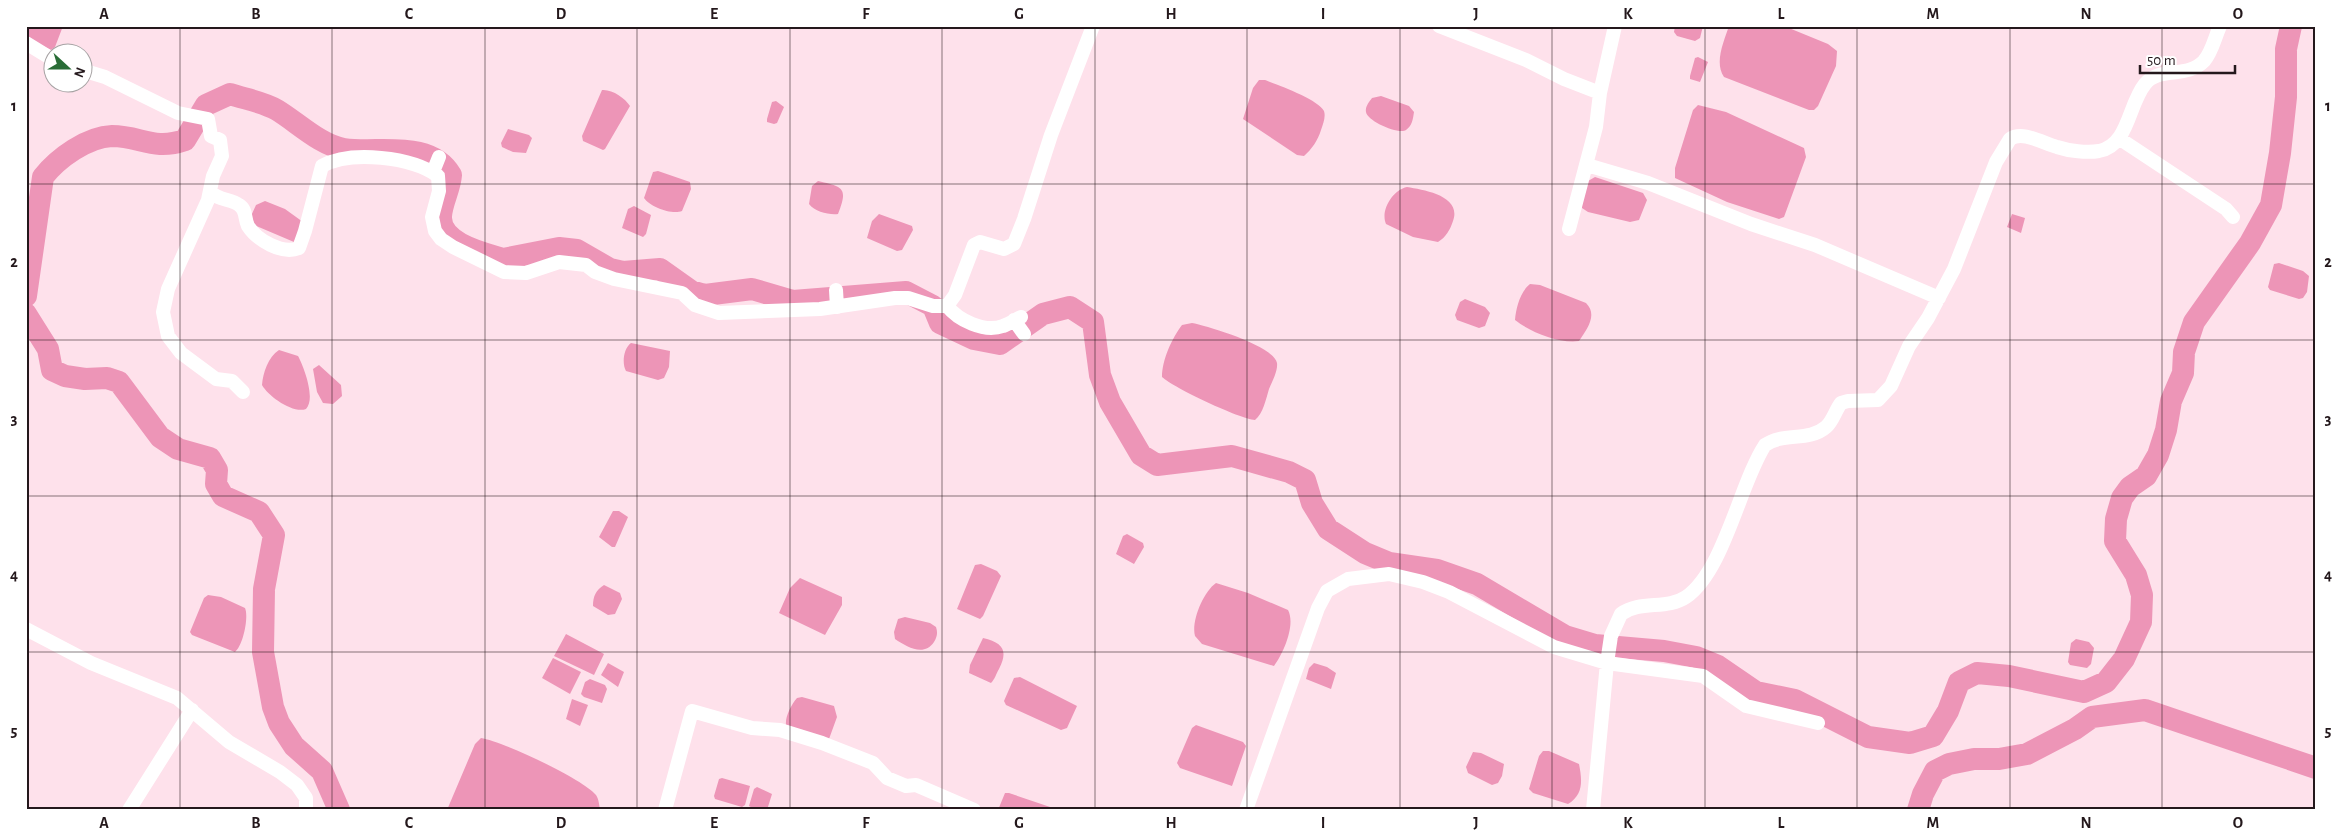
<svg xmlns="http://www.w3.org/2000/svg" width="2342" height="836" font-family="'Alegreya Sans',sans-serif">
<style>
.water{fill:#ed95b7}
.lines{fill:none;stroke-linecap:round;stroke-linejoin:round}
.river{stroke:#ed95b7;stroke-width:22}
.minor{stroke:#fff;stroke-width:14}
.grid{fill:none;stroke:#24181c;stroke-width:1;stroke-opacity:0.55}
.neatline{fill:none;stroke:#24181c;stroke-width:2}
.grid-label{font-size:16px;text-anchor:middle;font-weight:bold;fill:#24181c}
</style>
<rect width="100%" height="100%" fill="#fee1eb"/>
<path class="water" d="M 26,26 L 63,26 L 55,47 L 51,50 L 26,38 Z
M 1675,26 L 1703,26 L 1700,38 L 1695,41 L 1677,36 L 1674,32 Z
M 1729,26 L 1784,26 L 1828,44 L 1837,51 L 1836,66 L 1818,106 L 1814,110 L 1809,110 L 1724,77 C 1714,63 1724,41 1729,26 Z
M 1698,57 L 1708,62 L 1700,82 L 1690,79 L 1690,76 L 1695,58 Z
M 1259,80 L 1265,80 C 1278,85 1318,99 1324,111 C 1326,117 1323,124 1321,130 C 1318,140 1312,149 1304,156 L 1297,155 L 1243,119 L 1253,88 Z
M 602,90 C 612,89 625,98 630,106 L 605,149 L 603,150 L 583,141 L 582,136 Z
M 1381,96 L 1409,106 L 1414,112 C 1413,119 1412,126 1406,130 C 1399,135 1367,121 1366,112 C 1365,107 1369,102 1372,98 Z
M 776,101 L 784,107 L 777,123 L 774,124 L 767,122 L 767,119 L 772,102 Z
M 1698,105 L 1726,112 L 1804,148 L 1806,157 L 1784,217 L 1779,219 L 1727,202 L 1675,178 L 1675,168 L 1693,110 Z
M 508,129 L 529,135 L 532,138 L 526,153 L 513,152 L 502,147 L 501,143 Z
M 658,171 L 690,182 L 691,189 L 682,211 C 672,215 650,207 644,198 L 653,172 Z
M 1595,177 L 1643,193 L 1647,200 L 1639,220 L 1630,222 L 1588,212 L 1582,208 L 1581,202 L 1588,181 Z
M 818,181 C 844,187 848,188 838,214 C 829,215 815,212 809,204 L 812,186 Z
M 1407,187 C 1425,190 1462,196 1453,221 C 1450,230 1446,237 1438,242 L 1413,237 L 1386,224 C 1380,210 1393,190 1407,187 Z
M 265,201 L 285,209 L 303,222 L 294,242 L 254,225 L 251,216 L 256,205 Z
M 634,206 L 651,215 L 646,234 L 643,237 L 622,228 L 628,209 Z
M 879,214 L 912,226 L 913,230 L 902,250 L 897,251 L 867,238 L 872,221 Z
M 2012,214 L 2025,218 L 2021,233 L 2007,227 Z
M 2279,263 L 2303,271 L 2309,276 L 2307,292 L 2303,298 L 2299,299 L 2270,290 L 2268,287 L 2274,264 Z
M 1530,284 L 1540,285 L 1586,303 C 1598,315 1587,329 1579,341 C 1560,344 1530,332 1515,320 C 1516,308 1520,292 1530,284 Z
M 1465,299 L 1485,307 L 1490,313 L 1485,326 L 1479,328 L 1457,320 L 1455,315 L 1460,302 Z
M 1192,323 C 1208,326 1274,346 1277,363 C 1278,371 1272,382 1269,389 C 1266,399 1263,414 1255,420 C 1240,419 1174,388 1162,377 C 1162,360 1172,338 1182,325 Z
M 631,343 L 670,351 L 669,367 L 664,378 L 658,380 L 626,371 C 622,364 623,349 631,343 Z
M 279,350 L 298,356 C 304,367 316,399 306,409 C 293,414 268,396 262,385 C 263,373 268,357 279,350 Z
M 319,365 L 341,385 L 342,396 L 333,404 L 323,403 L 317,392 L 313,369 Z
M 613,511 L 619,511 L 628,517 L 615,547 L 612,547 L 599,537 Z
M 1127,534 L 1143,543 L 1144,547 L 1134,564 L 1116,554 L 1123,536 Z
M 981,564 L 997,571 L 1001,576 L 983,616 L 980,619 L 957,609 L 975,565 Z
M 800,578 L 842,597 L 842,605 L 825,635 L 779,613 L 790,588 Z
M 1216,583 L 1248,593 L 1288,610 C 1296,625 1283,654 1274,666 L 1202,644 L 1195,636 C 1191,622 1203,592 1216,583 Z
M 604,585 L 620,593 L 622,599 L 615,614 L 608,615 L 593,606 C 593,596 596,590 604,585 Z
M 208,595 L 221,597 L 245,608 C 249,617 243,646 235,652 L 192,635 L 190,632 L 204,598 Z
M 905,617 L 930,623 L 936,627 C 938,633 937,637 934,642 C 924,657 907,647 895,639 L 894,632 L 898,619 Z
M 566,634 L 604,654 L 594,675 L 554,656 Z
M 983,638 C 1004,643 1008,651 999,669 C 996,674 995,679 991,683 L 969,673 L 970,665 Z
M 2076,639 L 2089,642 L 2094,648 L 2091,664 L 2087,668 L 2070,665 L 2068,662 L 2071,643 Z
M 553,658 L 581,672 L 570,694 L 542,678 Z
M 608,663 L 624,672 L 618,687 L 601,675 Z
M 1314,663 L 1327,667 L 1336,673 L 1331,689 L 1306,679 L 1309,668 Z
M 1020,677 L 1077,706 L 1067,728 L 1061,730 L 1006,705 L 1004,701 L 1014,678 Z
M 590,679 L 605,685 L 607,689 L 602,703 L 584,697 L 581,694 L 585,682 Z
M 802,697 L 834,706 L 837,717 L 829,739 L 786,725 C 785,717 791,705 797,698 Z
M 572,699 L 588,705 L 580,726 L 566,719 Z
M 1196,725 L 1243,742 L 1246,746 L 1232,786 L 1180,768 L 1177,763 L 1192,728 Z
M 481,738 C 502,741 583,779 596,795 C 599,800 599,804 600,810 L 447,810 L 475,744 Z
M 1543,751 L 1549,751 L 1579,764 C 1582,780 1584,794 1568,804 L 1533,793 L 1529,789 L 1539,756 Z
M 1473,752 L 1481,753 L 1504,764 L 1502,776 L 1498,783 L 1492,785 L 1468,773 L 1466,767 Z
M 722,778 L 750,786 L 745,805 L 742,807 L 715,799 L 714,796 L 719,779 Z
M 757,787 L 772,794 L 767,810 L 756,810 L 749,806 L 754,789 Z
M 1005,793 L 1009,793 L 1059,810 L 998,810 Z"/>
<g class="lines">
<path class="river" d="M 26,296 L 43,177 C 58,158 87,137 112,136 C 141,136 153,151 185,140 L 206,105 L 230,94 C 245,99 264,102 277,110 C 297,122 320,145 344,149 C 378,154 430,139 451,175 C 450,189 442,202 441,216 C 439,243 483,253 503,259 L 559,248 L 577,250 L 610,269 L 623,272 L 660,269 L 691,291 L 705,295 L 752,289 L 793,301 L 906,292 L 933,306 L 940,323 L 974,339 L 1000,344 L 1043,314 L 1070,307 L 1093,322 L 1100,375 L 1110,402 L 1141,455 L 1157,465 L 1232,456 L 1289,472 L 1305,480 L 1312,503 L 1328,529 L 1365,553 L 1389,563 L 1437,570 L 1477,584 L 1565,636 L 1595,645 L 1664,651 L 1696,657 L 1718,666 L 1756,692 L 1795,700 L 1868,737 L 1910,743 L 1933,736 L 1948,711 L 1959,682 L 1977,673 L 2009,676 L 2084,692 L 2106,682 L 2124,659 L 2141,622 L 2142,595 L 2136,575 L 2115,541 L 2116,519 L 2122,498 L 2130,487 L 2146,476 L 2158,455 L 2166,430 L 2171,401 L 2183,373 L 2184,352 L 2194,322 L 2250,243 L 2271,205 L 2280,153 L 2286,97 L 2286,49 L 2291,26
M 26,314 L 48,349 L 52,370 L 65,376 L 85,379 L 107,378 L 119,382 L 160,437 L 178,449 L 210,458 L 217,470 L 216,484 L 223,496 L 259,512 L 274,535 L 264,589 L 263,652 L 273,707 L 279,723 L 294,746 L 322,771 L 339,810
M 1918,810 L 1923,794 L 1935,771 L 1949,764 L 1974,759 L 1999,759 L 2027,754 L 2075,729 L 2092,717 L 2145,710 L 2316,768"/>
<path class="minor" d="M 1439,26 L 1526,60 L 1564,79 L 1600,93
M 26,43 L 52,59
M 82,70 L 105,77 L 178,113 L 208,119 L 211,136 L 220,140 L 222,156 L 213,176 L 208,200 L 168,289 L 163,312 L 168,336 L 181,353 L 216,379 L 232,381 L 243,392
M 2120,139 L 2226,209 L 2233,217
M 1587,165 L 1648,183 L 1751,224 L 1815,245 L 1939,298
M 433,172 L 439,157
M 211,192 C 217,200 231,199 239,205 C 247,210 244,218 248,226 C 257,240 282,255 299,248 L 305,231 L 322,166 C 351,150 412,157 438,176 L 439,191 L 432,217 L 435,231 L 441,239 L 453,247 L 504,272 L 526,273 L 559,262 L 586,265 L 595,272 L 614,279 L 682,293 L 695,305 L 719,313 L 820,309 L 895,298 L 908,298 L 933,306 L 947,306
M 1569,229 L 1596,127 L 1600,93 L 1615,26
M 836,290 L 837,307
M 947,306 L 955,295 L 974,245 L 980,242 L 1004,249 L 1014,244 L 1024,219 L 1051,135 L 1093,26
M 947,306 C 958,320 984,333 1003,326 C 1009,324 1015,320 1021,317
M 1014,320 L 1024,334
M 26,629 L 91,663 L 177,698 L 229,742 L 280,772 L 297,785 L 306,798 L 306,810
M 129,810 L 192,710
M 665,810 L 692,711 L 752,728 L 780,730 L 822,743 L 873,763 L 887,778 L 906,786 L 916,785 L 974,810
M 1246,810 L 1318,608 L 1327,591 L 1348,579 L 1389,574 L 1423,582 L 1449,592 L 1554,647 L 1607,663 L 1703,676 L 1746,706 L 1818,723
M 1593,810 L 1607,663 L 1611,636 L 1621,614 C 1640,600 1667,610 1686,597 C 1724,571 1740,483 1765,445 C 1783,432 1809,442 1826,427 C 1833,421 1835,411 1841,403 L 1848,401 L 1878,400 L 1891,386 L 1909,346 L 1928,318 L 1954,269 L 1996,162 L 2010,139 C 2023,130 2044,144 2057,147 C 2069,151 2087,153 2099,151 C 2129,145 2128,105 2145,84 C 2159,66 2187,79 2204,61 C 2212,52 2215,37 2220,26"/>
</g>
<path class="grid" d="M 180,26 L 180,810M 332,26 L 332,810M 485,26 L 485,810M 637,26 L 637,810M 790,26 L 790,810M 942,26 L 942,810M 1095,26 L 1095,810M 1247,26 L 1247,810M 1400,26 L 1400,810M 1552,26 L 1552,810M 1705,26 L 1705,810M 1857,26 L 1857,810M 2010,26 L 2010,810M 2162,26 L 2162,810M 26,184 L 2316,184M 26,340 L 2316,340M 26,496 L 2316,496M 26,652 L 2316,652"/>
<rect width="2342" height="836" fill="none" stroke="#ffffff" stroke-width="55"/>
<g transform="translate(68 68) rotate(111)"><circle r="24" fill="#ffffff" stroke="#a7a3a4"/>
<path d="M0-4L9 19L0 12L-9 19Z" fill="#296c36"/>
<text y="-8" font-size="14" font-weight="bold" text-anchor="middle" fill="#24181c">N</text>
</g>
<path d="M2140 65v8h95v-8" fill="none" stroke="#24181c" stroke-width="2.5"/>
<text x="2147" y="65" font-size="15" fill="#24181c" stroke="#ffffff" stroke-width="4" paint-order="stroke">50 m</text>
<rect x="28" y="28" width="2286" height="780" class="neatline"/>
<g class="grid-label">
<text x="104" y="19">A</text>
<text x="256" y="19">B</text>
<text x="409" y="19">C</text>
<text x="561" y="19">D</text>
<text x="714" y="19">E</text>
<text x="866" y="19">F</text>
<text x="1019" y="19">G</text>
<text x="1171" y="19">H</text>
<text x="1323" y="19">I</text>
<text x="1476" y="19">J</text>
<text x="1628" y="19">K</text>
<text x="1781" y="19">L</text>
<text x="1933" y="19">M</text>
<text x="2086" y="19">N</text>
<text x="2238" y="19">O</text>
<text x="14" y="111">1</text>
<text x="2328" y="111">1</text>
<text x="14" y="267">2</text>
<text x="2328" y="267">2</text>
<text x="14" y="424">3</text>
<text x="2328" y="424">3</text>
<text x="14" y="580">4</text>
<text x="2328" y="580">4</text>
<text x="14" y="736">5</text>
<text x="2328" y="736">5</text>
<text x="104" y="828">A</text>
<text x="256" y="828">B</text>
<text x="409" y="828">C</text>
<text x="561" y="828">D</text>
<text x="714" y="828">E</text>
<text x="866" y="828">F</text>
<text x="1019" y="828">G</text>
<text x="1171" y="828">H</text>
<text x="1323" y="828">I</text>
<text x="1476" y="828">J</text>
<text x="1628" y="828">K</text>
<text x="1781" y="828">L</text>
<text x="1933" y="828">M</text>
<text x="2086" y="828">N</text>
<text x="2238" y="828">O</text>
</g>
</svg>
